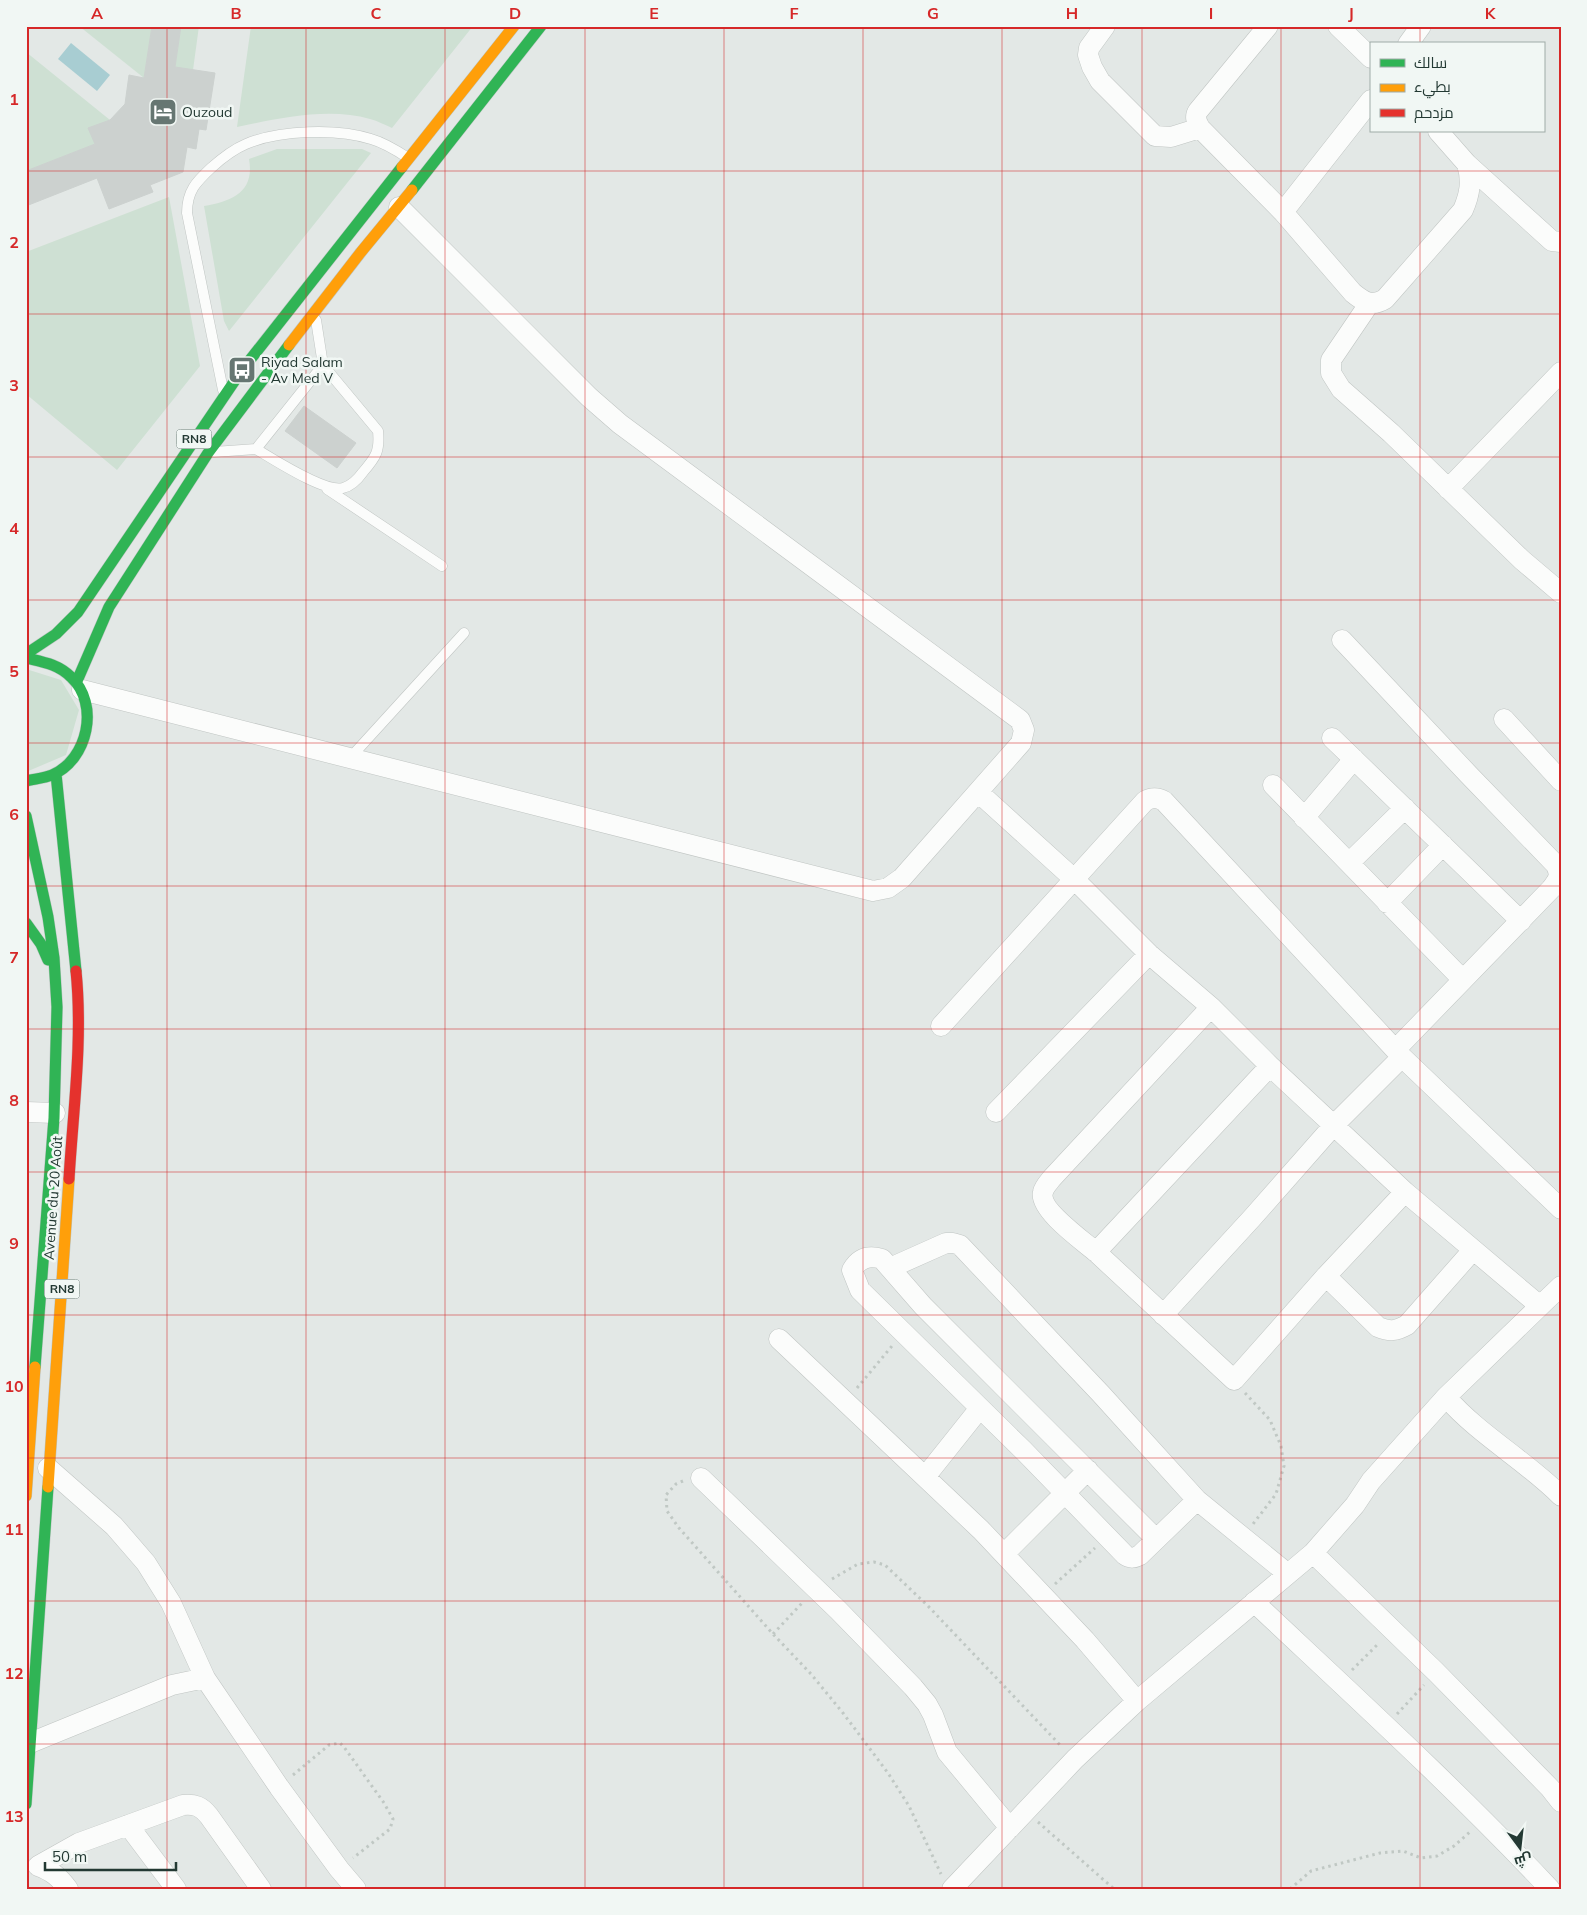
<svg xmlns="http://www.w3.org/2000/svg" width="1587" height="1915" font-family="Mulish,Cairo,sans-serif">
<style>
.green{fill:#cee0d3}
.water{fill:#a8cdd2}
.building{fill:#ccd1cf;stroke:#ccd1cf}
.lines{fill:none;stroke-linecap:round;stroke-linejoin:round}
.lane-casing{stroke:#c0c5c3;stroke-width:11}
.street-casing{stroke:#c0c5c3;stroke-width:21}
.fast-casing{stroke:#bcc4c2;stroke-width:12}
.slow-casing{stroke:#bcc4c2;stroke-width:12}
.jam-casing{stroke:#bcc4c2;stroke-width:12}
.path{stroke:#c0c8c4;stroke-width:3;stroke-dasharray:2.5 4;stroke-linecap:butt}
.lane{stroke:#fbfcfb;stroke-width:10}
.street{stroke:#fbfcfb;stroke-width:20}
.fast{stroke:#30b455;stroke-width:11}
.slow{stroke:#ff9f0a;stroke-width:11}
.jam{stroke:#e5322d;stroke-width:11}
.grid{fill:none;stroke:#d62828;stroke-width:1;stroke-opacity:0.55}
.labels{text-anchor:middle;stroke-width:5;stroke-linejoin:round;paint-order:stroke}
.shield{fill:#f1f7f4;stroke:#61726d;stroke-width:1}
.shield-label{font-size:12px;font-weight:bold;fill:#233933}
.poi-label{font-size:14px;fill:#233933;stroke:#f1f7f4;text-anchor:start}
.street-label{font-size:14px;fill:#233933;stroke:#f1f7f4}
.neatline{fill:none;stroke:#d62828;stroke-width:2}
.grid-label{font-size:16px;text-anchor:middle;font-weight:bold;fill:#d62828}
</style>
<rect width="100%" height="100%" fill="#e3e8e6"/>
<path class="green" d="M 79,26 L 152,26 L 144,78 Z
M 181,26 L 199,26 L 193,70 L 175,67 Z
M 251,26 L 473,26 L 392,128 C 385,125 378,121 370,119 C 329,107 279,118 237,127 Z
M 26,52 L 110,120 L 89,128 L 95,144 L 26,171 Z
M 277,149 L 362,149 L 371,153 L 229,331 L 224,321 L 204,206 C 232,201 255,192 249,159 Z
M 169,197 L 200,366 L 117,470 L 26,394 L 26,252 Z
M 26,669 L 61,680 L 79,710 L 66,755 L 26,772 Z"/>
<path class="water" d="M 71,43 L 110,75 L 97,91 L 58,59 Z"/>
<path class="building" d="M 152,26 L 181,26 L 175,67 L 215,73 L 206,130 L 199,129 L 196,149 L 187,147 L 183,172 L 150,185 L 153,192 L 109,209 L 97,178 L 26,206 L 26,171 L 95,144 L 88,128 L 110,120 L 125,104 L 129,75 L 144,78 Z
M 304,406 L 356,443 L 337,468 L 285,431 Z"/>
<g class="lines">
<defs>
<path id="lane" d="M 223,390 L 187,213 C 187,191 196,182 211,168 C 221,159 234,149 246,144 C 279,130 337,128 371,139 C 385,143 396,150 408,158
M 256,449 C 273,459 325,493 343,488 C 351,486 358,479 363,472 C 376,457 380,451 378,431 L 323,365
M 214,452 L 256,449 L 323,365 L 316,320
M 327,489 L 442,566
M 350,758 L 464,633"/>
<path id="street" d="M 1105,26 L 1089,48 L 1088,55 L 1092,67 L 1100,81 L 1155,136 L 1171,137 L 1200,128
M 1268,26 L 1198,111 C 1194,117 1197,122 1200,128 L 1283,212 L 1353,293 C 1364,302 1372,307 1385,299 L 1463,210 C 1470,194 1472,181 1467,164
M 1338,26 L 1371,58
M 1408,44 L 1421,26
M 1438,131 L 1467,164 L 1552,241 L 1561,242
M 1283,212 L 1371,100
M 1369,304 L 1331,360 L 1331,373 L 1341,389 L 1391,433 L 1522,560 L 1561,593
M 1448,489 L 1561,372
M 1342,640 L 1468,774 L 1555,864 C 1562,875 1558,880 1551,889 L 1396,1049
M 82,690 L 873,891 L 888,888 L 902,878 L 1021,743 L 1024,730 L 1020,720 L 620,424 L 589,397 L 399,207
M 1504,719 L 1561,781
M 1332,738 L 1521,921
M 1273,785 L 1463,980
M 1304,818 L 1354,759
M 1349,863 L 1405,808
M 1387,903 L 1443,845
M 941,1026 L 1145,801 C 1152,797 1157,797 1164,801 L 1402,1057 L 1561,1209
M 1270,1066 L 1096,1252 L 1234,1380 L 1326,1276 L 1405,1192
M 26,1112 L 55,1113
M 996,1112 L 1149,954
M 1096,1252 C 1083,1241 1038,1209 1043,1192 C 1044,1187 1049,1182 1052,1178 L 1211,1007
M 890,1268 L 946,1243 L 953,1243 L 960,1245 L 1101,1394 L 1197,1500 L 1288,1574
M 1326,1276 L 1378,1327 C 1390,1332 1396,1331 1407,1325 L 1473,1250
M 1540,1306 L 1561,1286
M 1163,1315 L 1252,1218 L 1334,1125 L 1402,1057
M 779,1339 L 981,1530 L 1085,1640 L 1137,1701
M 1446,1397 C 1479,1435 1525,1460 1561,1496
M 48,1468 L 114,1526 L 146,1563 L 171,1603 L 205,1678 L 279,1787 L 339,1869 L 356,1889
M 925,1477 L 980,1408
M 701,1478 L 838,1610 L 913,1687 L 927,1704 L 933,1715 L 947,1752 L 1010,1828
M 1155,1538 L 923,1306 L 882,1259 C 869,1255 859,1258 852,1270 L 860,1290 L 1024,1451 L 1125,1555 C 1131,1559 1134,1558 1140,1555 L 1197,1500
M 1313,1553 L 1436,1672 L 1550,1788 L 1561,1802
M 1004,1554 L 1088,1470
M 1254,1602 C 1354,1696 1456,1789 1550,1889
M 30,1743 L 172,1685 L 205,1678
M 128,1825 L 176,1889
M 38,1866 L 79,1843 L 183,1805 C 195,1804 201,1806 209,1816 L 261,1889
M 38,1866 C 52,1871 59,1877 68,1889
M 952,1889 L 1075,1759 L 1137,1701 L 1313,1553 L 1355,1505 L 1371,1481 L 1446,1397 L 1540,1306 L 1405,1192 L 1270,1066 L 1211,1007 L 1149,954 L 1074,879 L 978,792"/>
<path id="fast" d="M 412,190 L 541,26
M 26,654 L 56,634 L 78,612 L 242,370 L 402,167
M 26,658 C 43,662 58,664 71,677 C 100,704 88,760 52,775 C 45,778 34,779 26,781
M 77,681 L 109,607 L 208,453 L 289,345
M 56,774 L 76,971
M 26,816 L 48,917 L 54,958 L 57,1007 L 54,1118 L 35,1367
M 26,923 L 41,944 L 48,960
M 26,1804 L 48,1487"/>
<path id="slow" d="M 402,167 L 514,26
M 289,345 L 361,252 L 412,190
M 48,1487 L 69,1179
M 26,1496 L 35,1367"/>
<path id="jam" d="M 69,1179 C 73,1111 83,1040 76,971"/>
</defs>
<use href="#lane" class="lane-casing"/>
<use href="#street" class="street-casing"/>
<use href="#fast" class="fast-casing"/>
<use href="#slow" class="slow-casing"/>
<use href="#jam" class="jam-casing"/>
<path class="path" d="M 857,1388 L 892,1346
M 1245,1393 L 1270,1420 L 1281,1446 L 1284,1466 L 1276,1494 L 1253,1524
M 683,1481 L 676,1484 L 666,1495 L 667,1511 L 679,1528 L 773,1634 L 811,1674 L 843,1713 L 888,1773 L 909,1806 L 941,1874
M 832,1579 L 858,1564 L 874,1562 L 885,1565 L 928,1606 L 1062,1747
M 1055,1584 L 1095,1548
M 773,1634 L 804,1601
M 1352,1670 L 1379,1643
M 1397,1714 L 1424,1685
M 293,1775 L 329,1745 L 340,1743 L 344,1747 L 384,1803 L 393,1819 L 390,1829 L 353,1858
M 1038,1822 L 1114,1889
M 1290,1889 L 1311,1871 L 1380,1853 L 1403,1851 L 1421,1858 L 1437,1856 L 1454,1846 L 1471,1831"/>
<use href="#lane" class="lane"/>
<use href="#street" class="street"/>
<use href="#fast" class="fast"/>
<use href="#slow" class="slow"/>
<use href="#jam" class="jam"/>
</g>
<path class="grid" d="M 167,26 L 167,1889M 306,26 L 306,1889M 445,26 L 445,1889M 585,26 L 585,1889M 724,26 L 724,1889M 863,26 L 863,1889M 1002,26 L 1002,1889M 1142,26 L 1142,1889M 1281,26 L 1281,1889M 1420,26 L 1420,44M 1420,131 L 1420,1889M 26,171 L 1561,171M 26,314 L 1561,314M 26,457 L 1561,457M 26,600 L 1561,600M 26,743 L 1561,743M 26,886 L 1561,886M 26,1029 L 1561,1029M 26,1172 L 1561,1172M 26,1315 L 1561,1315M 26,1458 L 1561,1458M 26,1601 L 1561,1601M 26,1744 L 1561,1744"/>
<defs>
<symbol id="hotel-square" viewBox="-11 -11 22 22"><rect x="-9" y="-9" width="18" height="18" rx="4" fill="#667672" stroke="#f1f7f4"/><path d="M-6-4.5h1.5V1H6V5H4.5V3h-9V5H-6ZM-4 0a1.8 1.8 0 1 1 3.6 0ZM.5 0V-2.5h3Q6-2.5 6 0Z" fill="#fff"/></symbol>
<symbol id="bus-square" viewBox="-11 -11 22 22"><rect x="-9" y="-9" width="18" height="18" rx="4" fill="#667672" stroke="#f1f7f4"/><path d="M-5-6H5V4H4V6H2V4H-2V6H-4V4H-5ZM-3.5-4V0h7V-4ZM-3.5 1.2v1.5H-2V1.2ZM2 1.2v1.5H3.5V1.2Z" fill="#fff"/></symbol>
</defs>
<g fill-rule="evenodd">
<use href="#hotel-square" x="147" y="96" width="32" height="32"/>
<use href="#bus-square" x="226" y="354" width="32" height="32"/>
</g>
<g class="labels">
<g class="shield">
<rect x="176.5" y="429.5" width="35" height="19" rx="4"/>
<rect x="44.5" y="1279.5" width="35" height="19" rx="4"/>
</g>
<g class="shield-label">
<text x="194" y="443">RN8</text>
<text x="62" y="1293">RN8</text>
</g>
<g class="poi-label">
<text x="182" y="117">Ouzoud</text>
<text x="261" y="367">Riyad Salam<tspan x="261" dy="16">- Av Med V</tspan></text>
</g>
<g class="street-label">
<text transform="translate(53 1198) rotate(-86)" y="5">Avenue du 20 Août</text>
</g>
</g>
<rect width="1587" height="1915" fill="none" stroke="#f1f7f4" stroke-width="55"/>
<rect x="1370" y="42" width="175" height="90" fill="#f1f7f4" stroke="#9faba7"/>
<rect x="1380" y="59" width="25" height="8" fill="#30b455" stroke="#9faba7"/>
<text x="1414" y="68" font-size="15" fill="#233933">سالك</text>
<rect x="1380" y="84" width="25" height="8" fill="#ff9f0a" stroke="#9faba7"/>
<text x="1414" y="92" font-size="15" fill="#233933">بطيء</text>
<rect x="1380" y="109" width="25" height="8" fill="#e5322d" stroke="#9faba7"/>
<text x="1414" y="118" font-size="15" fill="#233933">مزدحم</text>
<g transform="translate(1520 1848) rotate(165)" stroke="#f1f7f4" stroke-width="4" paint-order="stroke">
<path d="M0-4L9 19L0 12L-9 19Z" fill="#233933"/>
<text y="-8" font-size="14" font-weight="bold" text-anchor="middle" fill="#233933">ش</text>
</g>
<path d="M45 1862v8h131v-8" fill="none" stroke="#233933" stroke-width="2.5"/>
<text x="52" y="1862" font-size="15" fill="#233933" stroke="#f1f7f4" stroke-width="4" paint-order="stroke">50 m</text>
<rect x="28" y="28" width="1532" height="1860" class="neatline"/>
<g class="grid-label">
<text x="97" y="19">A</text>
<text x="236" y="19">B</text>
<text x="376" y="19">C</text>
<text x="515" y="19">D</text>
<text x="654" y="19">E</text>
<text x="794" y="19">F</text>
<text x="933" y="19">G</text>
<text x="1072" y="19">H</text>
<text x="1211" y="19">I</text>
<text x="1351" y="19">J</text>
<text x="1490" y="19">K</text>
<text x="14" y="105">1</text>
<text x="14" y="248">2</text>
<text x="14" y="391">3</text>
<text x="14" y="534">4</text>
<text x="14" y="677">5</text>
<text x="14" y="820">6</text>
<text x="14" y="963">7</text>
<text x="14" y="1106">8</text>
<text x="14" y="1249">9</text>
<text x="14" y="1392">10</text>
<text x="14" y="1535">11</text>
<text x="14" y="1679">12</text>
<text x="14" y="1822">13</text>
</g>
</svg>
